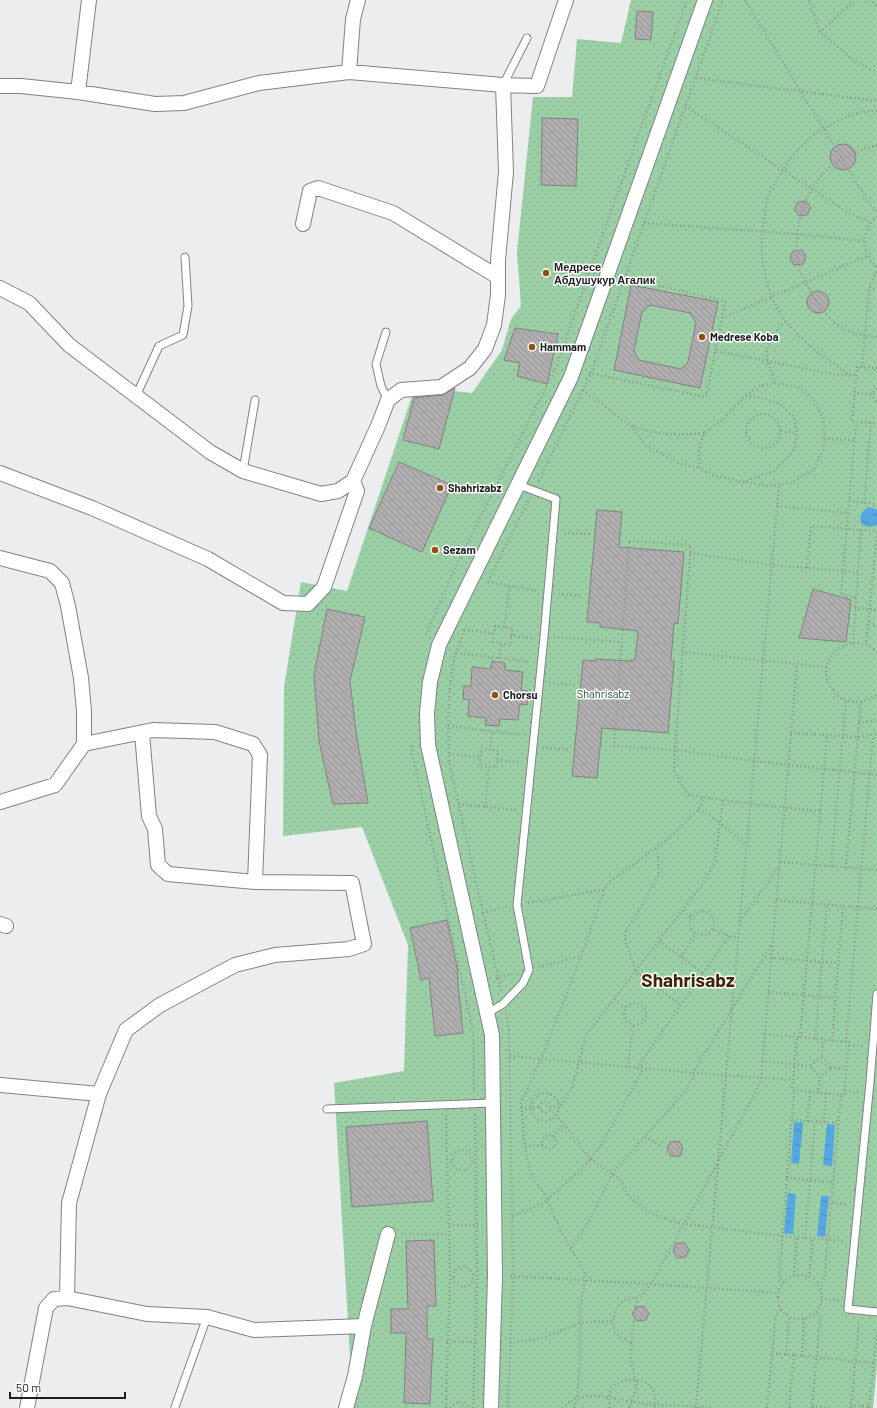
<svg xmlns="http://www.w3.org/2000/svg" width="877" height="1408" font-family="Barlow,sans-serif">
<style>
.grass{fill:url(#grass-dots)}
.water{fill:url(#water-ripples)}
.building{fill:url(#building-back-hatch);stroke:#838182;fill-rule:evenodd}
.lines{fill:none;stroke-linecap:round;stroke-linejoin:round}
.lane-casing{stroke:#818284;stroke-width:9}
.street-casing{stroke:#818284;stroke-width:16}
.path{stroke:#919294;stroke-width:2.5;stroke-dasharray:1 3;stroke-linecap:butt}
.lane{stroke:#fff;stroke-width:7}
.street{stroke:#fff;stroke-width:14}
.poi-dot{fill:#8d5110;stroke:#fff;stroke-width:1.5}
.labels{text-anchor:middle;stroke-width:3;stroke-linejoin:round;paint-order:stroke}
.poi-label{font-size:11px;font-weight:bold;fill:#1d1e1f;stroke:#fff;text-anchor:start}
.park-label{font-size:11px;fill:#1a532c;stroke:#fff}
.town-label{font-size:19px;font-weight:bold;fill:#412407;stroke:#fff}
</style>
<defs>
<pattern id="grass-dots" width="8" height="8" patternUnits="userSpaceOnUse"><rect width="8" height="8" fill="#9bd0a6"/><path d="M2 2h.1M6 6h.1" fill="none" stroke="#85b28e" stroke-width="1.8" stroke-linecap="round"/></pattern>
<pattern id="water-ripples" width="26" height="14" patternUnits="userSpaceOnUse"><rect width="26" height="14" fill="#54a7e0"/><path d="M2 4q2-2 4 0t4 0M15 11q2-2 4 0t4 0" fill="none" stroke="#4587b5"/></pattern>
<pattern id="building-back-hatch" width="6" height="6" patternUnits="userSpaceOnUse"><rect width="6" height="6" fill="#b0adae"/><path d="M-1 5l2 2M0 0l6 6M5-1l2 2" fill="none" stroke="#979495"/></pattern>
</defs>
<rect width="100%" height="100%" fill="#ebedef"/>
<path class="grass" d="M 631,0 L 877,0 L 877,1366 L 873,1408 L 353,1408 L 334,1083 L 404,1071 L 408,945 L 362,827 L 283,836 L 284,687 L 301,582 L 347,591 L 415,387 L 472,393 L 502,350 L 511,319 L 521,306 L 517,252 L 533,97 L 572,97 L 577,39 L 621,43 Z"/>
<path class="water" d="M 869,507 L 875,509 L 877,510 L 877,525 C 861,532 853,515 869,507 Z
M 794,1122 L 803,1123 L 799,1164 L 791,1163 Z
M 827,1124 L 835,1125 L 832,1166 L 823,1165 Z
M 788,1193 L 796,1194 L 793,1234 L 784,1233 Z
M 821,1196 L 829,1196 L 825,1237 L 817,1236 Z"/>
<path class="building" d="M 637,11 L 653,12 L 651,40 L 635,39 Z
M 542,118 L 578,119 L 576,186 L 541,185 Z
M830 157a13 13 0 1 1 26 0a13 13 0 1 1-26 0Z
M 806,201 L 811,208 L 807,215 L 799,216 L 794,209 L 798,202 Z
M 802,250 L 806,257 L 803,264 L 794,265 L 790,258 L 793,251 Z
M 631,285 L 718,302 L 700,388 L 614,370 ZM 650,305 L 690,313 L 696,323 L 688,362 L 681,369 L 639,360 L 634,351 L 642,312 Z
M807 302a11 11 0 1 1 22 0a11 11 0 1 1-22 0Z
M 515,328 L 558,334 L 547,384 L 517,376 L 520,363 L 504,360 Z
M 455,388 L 439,449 L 403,440 L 414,398 L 442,395 Z
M 399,462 L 452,485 L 422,552 L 369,528 Z
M 597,510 L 622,512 L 619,547 L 684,552 L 678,624 L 674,623 L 671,661 L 674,661 L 668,733 L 602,728 L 597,778 L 572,776 L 583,660 L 596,661 L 596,659 L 630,661 L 630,660 L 635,660 L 638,631 L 600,627 L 600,623 L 587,622 Z
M 813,589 L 851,600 L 846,642 L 799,638 Z
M 327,609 L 365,617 L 350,681 L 356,732 L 368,803 L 333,804 L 319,741 L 314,675 Z
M 492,661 L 505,663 L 505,670 L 523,672 L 521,690 L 528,691 L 527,705 L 520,704 L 518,720 L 500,719 L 499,726 L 485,725 L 486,718 L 468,716 L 469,700 L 463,699 L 464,686 L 471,686 L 472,667 L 491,669 Z
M 447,920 L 458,972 L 457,972 L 463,1033 L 435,1036 L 429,978 L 421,980 L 410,928 Z
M 427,1121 L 433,1201 L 352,1207 L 346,1127 Z
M 679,1141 L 683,1148 L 680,1156 L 671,1156 L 667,1150 L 670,1142 Z
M 434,1240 L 436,1306 L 427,1306 L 427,1339 L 433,1339 L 430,1404 L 404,1403 L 406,1333 L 391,1333 L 391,1309 L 408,1309 L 406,1241 Z
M 676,1243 L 685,1243 L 689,1250 L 686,1257 L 677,1258 L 673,1251 Z
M 644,1306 L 649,1313 L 646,1320 L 637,1321 L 632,1314 L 636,1307 Z"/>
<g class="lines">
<defs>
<path id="lane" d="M 503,85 L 527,38
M 386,332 L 376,364 L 381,386 L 388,400
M 136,396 L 159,346 L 183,335 L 188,306 L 185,257
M 243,471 L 255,400
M 877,994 L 870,1082 L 848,1309 L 877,1312
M 488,1013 L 503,1004 L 523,983 L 529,970 L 517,905 L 544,637 L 556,499 L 519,485
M 327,1109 L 493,1103
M 175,1407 L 207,1317"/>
<path id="street" d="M 349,72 L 353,19 L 358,0
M 0,86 L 21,86 L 78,92 L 155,104 L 184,103 L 259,83 L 349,72 L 503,85 L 537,86 L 566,0
M 78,92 L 89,0
M 303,224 L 310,191 L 318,188 L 393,213 L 498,277
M 0,288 L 29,303 L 69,345 L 210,452 L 243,471 L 321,494 L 338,491 L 353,481 L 357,491 L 324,587 L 308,604 L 283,603 L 208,559 L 92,508 L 0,473
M 353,481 L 378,426 L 388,400 L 401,390 L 441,387 L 470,368 L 485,349 L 494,325 L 498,295 L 498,260 L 506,172 L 503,85
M 0,558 L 50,571 L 62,583 L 68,606 L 81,678 L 84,711 L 84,744
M 142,733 L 149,816 L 155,829 L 158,865 L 168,874 L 255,882
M 0,802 L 55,785 L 84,744 L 153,730 L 215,732 L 253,744 L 260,755 L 255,882 L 352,883 L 364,944 L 349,949 L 275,955 L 235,965 L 160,1005 L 126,1030 L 99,1094 L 69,1203 L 67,1298
M 0,924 L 6,926
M 0,1085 L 99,1094
M 364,1326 L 388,1234
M 27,1408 L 46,1308 L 54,1299 L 67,1298 L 147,1314 L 207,1317 L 254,1330 L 364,1326 L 355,1376 L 346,1408
M 491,1408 L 495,1276 L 492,1035 L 428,745 L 427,713 L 430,682 L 439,645 L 571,377 L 705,0"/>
</defs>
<use href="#lane" class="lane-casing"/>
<use href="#street" class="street-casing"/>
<path class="path" d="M 745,0 L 867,200 L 877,212
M 809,0 L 820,32 L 855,61 L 877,72
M 869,0 L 877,6
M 820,32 L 856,0
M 696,78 L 877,101
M 685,106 L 852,215 L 871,222
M 877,146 C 868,147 860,150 851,154 C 809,173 790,222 799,266 C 801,276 807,285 812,294 C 820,309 833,325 850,332 C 859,335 868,336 877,337
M 877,217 C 860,231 861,253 877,267
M 644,223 L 797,234 L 864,241
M 624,278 L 725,301 L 722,318
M 869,289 L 877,289
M 716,351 L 838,375 L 856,375
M 862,367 L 869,289 L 877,270
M 877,368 L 857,367 L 852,422 L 877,423
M 589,373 L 706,397 L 722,318 L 867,256
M 851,375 C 819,354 787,333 772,297 C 761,269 759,243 765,214 C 766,208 766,201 768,196 C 770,191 773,187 776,182 C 789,157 808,135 834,123 C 848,116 860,110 877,111
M 775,383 C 764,353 761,345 786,321
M 877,389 L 871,394 L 877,403
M 583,390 L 631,426 L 646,445 L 679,463 L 700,469
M 854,393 L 871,394
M746 431a17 17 0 1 1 34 0a17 17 0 1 1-34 0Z
M 632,426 C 660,435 675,436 704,433
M 781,431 L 797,433
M 824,439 L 854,440
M 539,481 L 591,373 L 723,0
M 743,482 L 767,486 L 791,483 L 814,469 L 824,447 L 824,421 L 813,399 L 798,387 L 775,383 L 760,386 L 745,396 L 724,419 L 704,433 L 699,451 L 700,469 L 713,475 L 743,482 L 774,471 L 790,455 L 795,446 L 797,433 L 794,417 L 780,404 L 763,398 L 745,396
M 849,501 L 877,504
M 864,503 L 871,423
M 777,506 L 848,513
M 564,533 L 589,534
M 629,541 L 691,545 L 675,750 L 614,746 Z
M 690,553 L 773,565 L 858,572
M 807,568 L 811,526 L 877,531
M 490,577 L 529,500
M 488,582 L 538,591
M 559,594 L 582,596
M 856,598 L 841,594 L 856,423
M 855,608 L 877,610
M 869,622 L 877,625
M 495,626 L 513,628 L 510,645 L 493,642 Z
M 504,627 L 510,586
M 464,630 C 461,640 456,650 454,660 C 447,693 448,727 449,762 L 501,991
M 464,630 L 494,633
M 426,635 L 453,572 L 557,365 L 591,267 L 687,0
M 511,636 L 533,638
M 554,637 L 622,642
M 853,643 L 861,530
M 866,645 L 877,532
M 682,652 L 826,667
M 877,652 C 849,626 809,663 834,692 C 837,697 843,700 849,701 C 859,703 870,701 877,693
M 456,653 L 531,662
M 499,658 L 501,643
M 549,683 L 575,685
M 859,723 L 877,720
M 448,726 L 525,735
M 791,733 L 858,737 L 877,734
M 412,746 L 412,752 L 473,1031 L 474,1093
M 543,748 L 568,749
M 481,749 L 498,751 L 496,768 L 480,766 Z
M 490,750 L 492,731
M 449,754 L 481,757
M 497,760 L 520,762
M 459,804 L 517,810
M 485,807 L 489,767
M 699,809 L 720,822 L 746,845
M 820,811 L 750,804 L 688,795 L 674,771 L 675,750 L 755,761 L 877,775
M 655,849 L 658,855 L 659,874 L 640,910 L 626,930 L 625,940 L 636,972 L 681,1005
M 780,862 L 877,870
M 831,866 L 846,701
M 846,868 L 861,701
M 776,900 L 877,909
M 528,903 L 596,891 L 604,890
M 683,911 L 691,917
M690 923a12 12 0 1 1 24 0a12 12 0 1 1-24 0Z
M 483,913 L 507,907
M 740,921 L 779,867
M 712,929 L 729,936 L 738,938
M 660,941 L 703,973
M 681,957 L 696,933
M 771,958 L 838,963
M 539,967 L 573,958 L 581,957
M 496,978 L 516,973
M 768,992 L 835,998
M 615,999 L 625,1007
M624 1014a11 11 0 1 1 22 0a11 11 0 1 1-22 0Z
M 506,1014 L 509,1031 L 513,1276 L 508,1408
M 765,1034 L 849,1042 L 844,1095 L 792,1090 L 797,1037
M 800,1037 L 827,736
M 815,1039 L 827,904
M 832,1041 L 843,906
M 846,1042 L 873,736
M 849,1045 L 862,1046
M 510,1056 L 695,1073 L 793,1080
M 822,1057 L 831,1068 L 820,1077 L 810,1066 L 822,1057 L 823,1040
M 762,1061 L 810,1066
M 628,1067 L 633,1025
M 637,1068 L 729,936
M 831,1068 L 846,1069
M 693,1073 L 772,944
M 845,1091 L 858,1092
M 818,1093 L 820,1077
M531 1107a14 14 0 1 1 28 0a14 14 0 1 1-28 0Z
M539.5 1107a5.5 5.5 0 1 1 11 0a5.5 5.5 0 1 1-11 0Z
M 550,1107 L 559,1107 L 564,1101 L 572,1088 L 586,1035 L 702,885 L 715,862 L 723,800
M 521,1108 L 539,1107
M 556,1115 L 591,1159 L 618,1178 L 629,1196 L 650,1213 L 678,1223 L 782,1236 L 845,1241
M 792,1120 L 839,1123
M 807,1121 L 810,1092
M 824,1122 L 826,1093
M542 1142a7 7 0 1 1 14 0a7 7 0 1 1-14 0Z
M 553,1136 L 563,1124
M 645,1137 L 663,1147
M 525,1146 L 543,1145
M452 1160a10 10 0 1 1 20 0a10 10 0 1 1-20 0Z
M 719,1160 L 760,1083 L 761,1078 L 797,664
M 787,1178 L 834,1182
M 832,1203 L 847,1204
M 512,1216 L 542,1204 L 579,1172 L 591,1159 L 604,1140 L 643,1069
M 449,1225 L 478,1225
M 401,1234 L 449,1234
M 805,1238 L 815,1122
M 571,1247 L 586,1227 L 613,1173 L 686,1090 L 695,1073
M453 1277a10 10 0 1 1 20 0a10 10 0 1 1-20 0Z
M778 1297a22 22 0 1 1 44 0a22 22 0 1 1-44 0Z
M 511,1276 L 651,1284 L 778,1293
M 794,1276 L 797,1237
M 809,1277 L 813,1238
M 783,1283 L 779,1279 L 794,1091
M 818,1285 L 824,1281 L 841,1095
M 821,1299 L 839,1300
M 447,1341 L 477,1342
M 510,1343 L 543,1338 L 580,1323 L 613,1321
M 632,1343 C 626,1341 621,1338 616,1333 C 609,1323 615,1306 625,1300 C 629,1298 633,1298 637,1298
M 772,1353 L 874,1363
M 786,1355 L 789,1316
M 802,1356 L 804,1324 L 803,1318
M 851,1405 L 869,1407
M 812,1406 L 829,1408
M 446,1408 L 450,1275 L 446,1115
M 450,1408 C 455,1400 464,1400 468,1408
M 473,1408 L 477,1276 L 475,1114
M 562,1408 C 569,1403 575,1398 583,1397 C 605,1394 626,1402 648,1404 C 669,1406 691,1405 712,1408
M 574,1408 L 577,1398 L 580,1362 L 580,1308 L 585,1280 L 584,1270 L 561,1232 L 547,1199 L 530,1172 L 525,1146 L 521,1103 L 541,1059 L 581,957 L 604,890 L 609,882 L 655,849 L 674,833 L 699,809 L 704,797
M 610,1408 C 598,1371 665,1369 654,1408
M 629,1408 L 637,1387 L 631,1361 L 632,1334 L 637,1298 L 642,1295 L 651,1284 L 717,1164
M 696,1408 L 779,485
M 767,1408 L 776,1313 L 782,1309
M 789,1408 L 794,1355
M 812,1408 L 820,1318 L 815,1312
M 851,1408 L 859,1321
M 869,1408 L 877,1332"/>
<use href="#lane" class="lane"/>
<use href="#street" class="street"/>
</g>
<g class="poi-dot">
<circle cx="546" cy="273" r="4"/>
<circle cx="702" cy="337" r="4"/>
<circle cx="532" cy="347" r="4"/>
<circle cx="440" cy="488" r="4"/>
<circle cx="435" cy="550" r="4"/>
<circle cx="495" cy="695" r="4"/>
</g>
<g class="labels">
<g class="poi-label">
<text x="554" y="271">Медресе<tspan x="554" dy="13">Абдушукур Агалик</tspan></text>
<text x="710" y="341">Medrese Koba</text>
<text x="540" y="351">Hammam</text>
<text x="448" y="492">Shahrizabz</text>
<text x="443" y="554">Sezam</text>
<text x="503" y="699">Chorsu</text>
</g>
<g class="park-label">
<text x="603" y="698">Shahrisabz</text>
</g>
<g class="town-label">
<text x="688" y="987">Shahrisabz</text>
</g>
</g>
<path d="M10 1392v6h115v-6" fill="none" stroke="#1d1e1f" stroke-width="2"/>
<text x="16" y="1392" font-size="12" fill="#1d1e1f" stroke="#ffffff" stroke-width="3" paint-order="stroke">50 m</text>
</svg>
